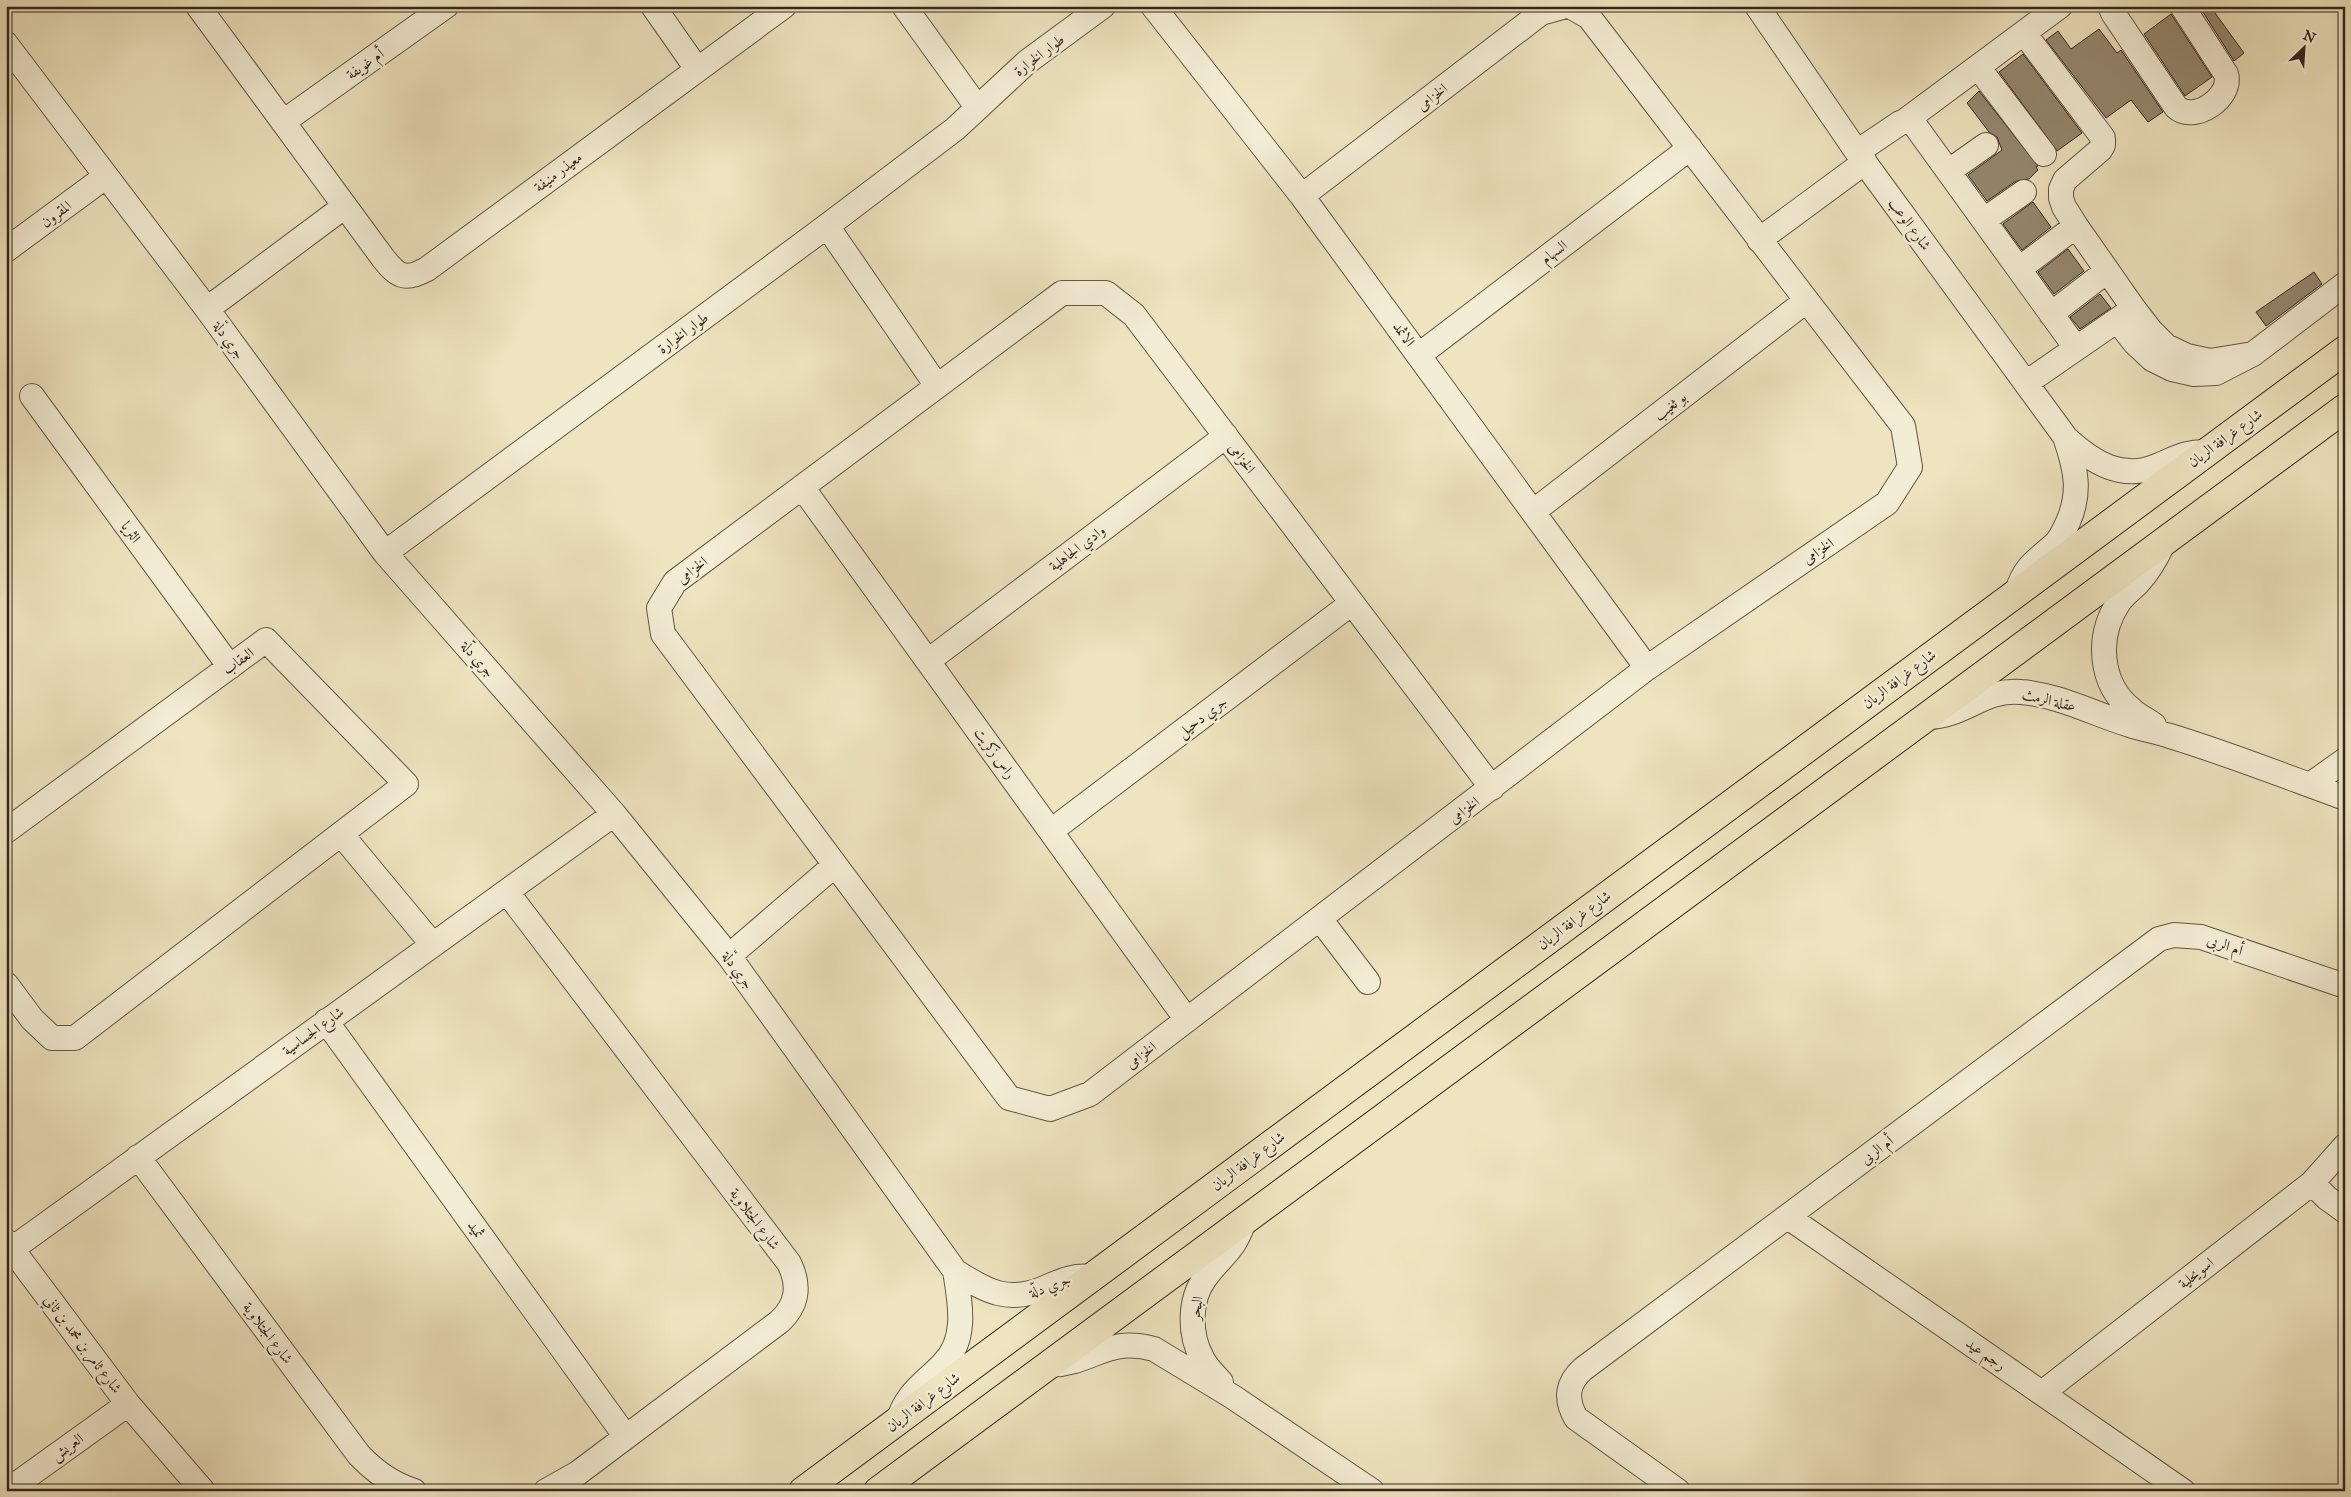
<svg xmlns="http://www.w3.org/2000/svg" width="2351" height="1497" font-family="'IM FELL Great Primer',Amiri,serif">
<style>
.building{fill:#958971;stroke:#34271d}
.lines{fill:none;stroke-linecap:round;stroke-linejoin:round}
.minor-casing{stroke:#625646;stroke-width:26}
.major-casing{stroke:#34271d;stroke-width:30}
.minor{stroke:#f4edd5;stroke-width:24}
.major{stroke:#eee4bf;stroke-width:28}
.labels{text-anchor:middle;stroke-width:5;stroke-linejoin:round;paint-order:stroke}
.street-label{font-size:15px;fill:#34271d;stroke:#f4edd5}
</style>
<rect width="100%" height="100%" fill="#eee4bf"/>
<filter id="stains"><feTurbulence type="fractalNoise" baseFrequency=".004" numOctaves="4"/><feColorMatrix values="0 0 0 0 .2 0 0 0 0 .09 0 0 0 0 .02 0 0 0 .5 -.17"/></filter>
<radialGradient id="worn" r=".72"><stop offset=".6" stop-color="#630" stop-opacity="0"/><stop offset="1" stop-color="#630" stop-opacity=".3"/></radialGradient>
<path class="building" d="M 2199,6 L 2210,6 L 2244,53 L 2234,61 Z
M 2171,14 L 2212,77 L 2185,96 L 2144,34 Z
M 2099,29 L 2117,53 L 2121,50 L 2163,112 L 2148,122 L 2131,100 L 2106,118 L 2046,40 L 2058,31 L 2071,49 Z
M 2023,54 L 2082,133 L 2057,151 L 1999,72 Z
M 1979,91 L 2038,166 L 2036,167 L 2038,170 L 2029,179 L 2016,181 L 1987,201 L 1968,175 L 2002,150 L 1997,137 L 1989,132 L 1967,103 Z
M 2033,202 L 2051,227 L 2022,250 L 2003,224 Z
M 2068,249 L 2084,271 L 2054,294 L 2038,272 Z
M 2314,272 L 2322,284 L 2266,326 L 2256,312 Z
M 2100,294 L 2111,308 L 2080,329 L 2070,317 Z"/>
<g class="lines">
<defs>
<path id="minor" d="M 198,6 L 383,258 C 398,277 405,281 427,269 L 784,6
M 653,6 L 697,69
M 904,6 L 977,107
M 1153,6 L 1302,196 L 1647,668
M 1757,6 L 1857,152 L 2066,438 C 2092,462 2123,482 2159,465 C 2176,458 2188,451 2207,452
M 2110,6 L 2113,13 L 2176,107 C 2194,124 2233,97 2226,74 L 2182,6
M 2024,33 L 2103,138 L 2103,145 L 2100,150 L 2065,180 L 2061,189 L 2061,198 L 2064,207 L 2076,226 L 2134,309 L 2151,331 L 2166,346 L 2187,356 L 2210,361 L 2253,354
M 6,44 L 207,309 L 385,553 L 614,814 L 729,956 L 955,1271 C 987,1292 1009,1304 1047,1287 C 1063,1280 1074,1275 1092,1277
M 1978,67 L 2044,154
M 1905,121 L 2060,6
M 283,122 L 446,6
M 1857,152 L 1900,123 L 1909,121 L 1914,124 L 2076,348
M 1949,171 L 1986,145
M 1302,196 L 1541,13 L 1566,6
M 1984,220 L 2024,192
M 827,226 L 937,386
M 1759,240 L 1865,162
M 6,250 L 105,177
M 2019,269 L 2076,226
M 207,309 L 345,206
M 2051,314 L 2107,271
M 2117,320 L 2135,343 L 2152,359 L 2172,369 L 2194,374 L 2216,373 L 2253,354 L 2345,284
M 1419,355 L 1690,148
M 2026,383 L 2129,312
M 32,396 L 230,667
M 802,487 L 1187,1020
M 1534,511 L 1806,301
M 385,553 L 827,226 L 955,129 L 1027,62 L 1103,6
M 2017,592 C 2024,567 2036,561 2054,545 C 2061,539 2064,530 2068,522 C 2081,493 2076,469 2066,440
M 928,661 L 1226,436
M 1928,717 C 1963,717 1985,688 2021,692 C 2059,695 2094,714 2130,725 C 2143,729 2157,732 2170,736 C 2229,754 2287,777 2345,798
M 2154,725 C 2147,720 2139,716 2132,710 C 2099,684 2096,636 2119,602 C 2124,595 2132,589 2138,583 C 2149,571 2156,559 2163,544
M 2310,785 L 2345,760
M 1492,788 L 1134,315 L 1106,293 L 1062,293 L 675,582 L 659,608 L 663,634 L 1009,1098 L 1050,1109 L 1090,1094 L 1647,668 L 1887,503 L 1910,467 L 1903,426 L 1589,17 L 1570,6
M 6,831 L 266,640 L 406,784 L 75,1038 L 52,1038 L 32,1019 L 6,984
M 1051,831 L 1352,603
M 341,834 L 433,945
M 507,892 L 789,1263 C 800,1285 798,1305 779,1322 L 578,1473 L 546,1491
M 1320,919 L 1368,982
M 729,956 L 835,865
M 326,1021 L 626,1437
M 138,1157 L 359,1455 C 375,1472 392,1484 414,1491
M 2312,1183 L 2327,1198 L 2345,1211
M 1788,1217 L 2183,1491
M 6,1241 L 128,1404 L 203,1491
M 12,1249 L 614,814
M 1050,1365 C 1092,1364 1106,1336 1154,1349 L 1233,1397 L 1372,1491
M 1221,1382 C 1215,1375 1206,1367 1202,1358 C 1189,1334 1189,1300 1205,1278 C 1222,1255 1235,1250 1244,1221
M 2042,1393 L 2312,1183 L 2345,1146
M 898,1421 C 907,1392 924,1384 943,1364 C 968,1339 960,1302 955,1271
M 7,1491 L 128,1404
M 1678,1491 L 1576,1418 C 1565,1399 1567,1383 1583,1369 L 2159,939 L 2174,935 L 2201,937 L 2345,986"/>
<path id="major" d="M 803,1491 L 2345,350
M 878,1491 L 2345,408"/>
</defs>
<use href="#minor" class="minor-casing"/>
<use href="#major" class="major-casing"/>
<use href="#minor" class="minor"/>
<use href="#major" class="major"/>
</g>
<g class="labels">
<g class="street-label">
<text transform="translate(1039 55) rotate(-37)" y="5">طوار الخرارة</text>
<text transform="translate(365 64) rotate(-35)" y="5">أم غويفة</text>
<text transform="translate(1432 97) rotate(-38)" y="5">الخزامى</text>
<text transform="translate(558 172) rotate(-37)" y="5">معيذر منيفة</text>
<text transform="translate(56 214) rotate(-37)" y="5">المقرون</text>
<text transform="translate(1910 224) rotate(54)" y="5">شارع الوعب</text>
<text transform="translate(1554 252) rotate(-37)" y="5">السهام</text>
<text transform="translate(683 333) rotate(-36)" y="5">طوار الخرارة</text>
<text transform="translate(1404 334) rotate(54)" y="5">الاثمد</text>
<text transform="translate(229 340) rotate(54)" y="5">جري دلّة</text>
<text transform="translate(1670 406) rotate(-38)" y="5">بو ثغيب</text>
<text transform="translate(2225 438) rotate(-36)" y="5">شارع غرافة الريان</text>
<text transform="translate(1242 458) rotate(53)" y="5">الخزامى</text>
<text transform="translate(131 532) rotate(54)" y="5">الثريا</text>
<text transform="translate(1077 548) rotate(-37)" y="5">وادي الجاهلية</text>
<text transform="translate(1818 551) rotate(-35)" y="5">الخزامى</text>
<text transform="translate(692 570) rotate(-38)" y="5">الخزامى</text>
<text transform="translate(478 659) rotate(49)" y="5">جري دلّة</text>
<text transform="translate(238 661) rotate(-36)" y="5">العقاب</text>
<text transform="translate(1899 679) rotate(-37)" y="5">شارع غرافة الريان</text>
<text transform="translate(2049 700) rotate(14)" y="5">عقلة الرمث</text>
<text transform="translate(1202 717) rotate(-37)" y="5">جري دحيل</text>
<text transform="translate(995 753) rotate(54)" y="5">راس زكريت</text>
<text transform="translate(1464 810) rotate(-37)" y="5">الخزامى</text>
<text transform="translate(1574 920) rotate(-37)" y="5">شارع غرافة الريان</text>
<text transform="translate(2225 945) rotate(19)" y="5">أم الربى</text>
<text transform="translate(738 970) rotate(54)" y="5">جري دلّة</text>
<text transform="translate(313 1031) rotate(-36)" y="5">شارع الجساسية</text>
<text transform="translate(1141 1055) rotate(-37)" y="5">الخزامى</text>
<text transform="translate(1877 1150) rotate(-37)" y="5">أم الربى</text>
<text transform="translate(1248 1161) rotate(-37)" y="5">شارع غرافة الريان</text>
<text transform="translate(755 1219) rotate(53)" y="5">شارع الجتلاوية</text>
<text transform="translate(476 1229) rotate(54)" y="5">ثميد</text>
<text transform="translate(2196 1273) rotate(-38)" y="5">اسويحلية</text>
<text transform="translate(1050 1286) rotate(-20)" y="5">جري دلّة</text>
<text transform="translate(1196 1308) rotate(-81)" y="5">البحر</text>
<text transform="translate(268 1333) rotate(53)" y="5">شارع الجتلاوية</text>
<text transform="translate(83 1344) rotate(53)" y="5">شارع ثامر بن محمد بن ثاني</text>
<text transform="translate(1986 1354) rotate(35)" y="5">رجم عيد</text>
<text transform="translate(923 1402) rotate(-37)" y="5">شارع غرافة الريان</text>
<text transform="translate(67 1447) rotate(-36)" y="5">العريش</text>
</g>
</g>
<rect width="2351" height="1497" fill="none" stroke="#eee4bf" stroke-width="25"/>
<rect x="8" y="8" width="2336" height="1482" fill="none" stroke="#34271d" stroke-width="2.5"/>
<rect x="12" y="12" width="2326" height="1472" fill="none" stroke="#34271d"/>
<g transform="translate(2304 48) rotate(25)" stroke="#f4edd5" stroke-width="4" paint-order="stroke">
<path d="M0-4L9 19L0 12L-9 19Z" fill="#34271d"/>
<text y="-8" font-size="14" font-weight="bold" text-anchor="middle" fill="#34271d">N</text>
</g>
<rect width="100%" height="100%" filter="url(#stains)"/>
<rect width="100%" height="100%" fill="url(#worn)"/>
</svg>
